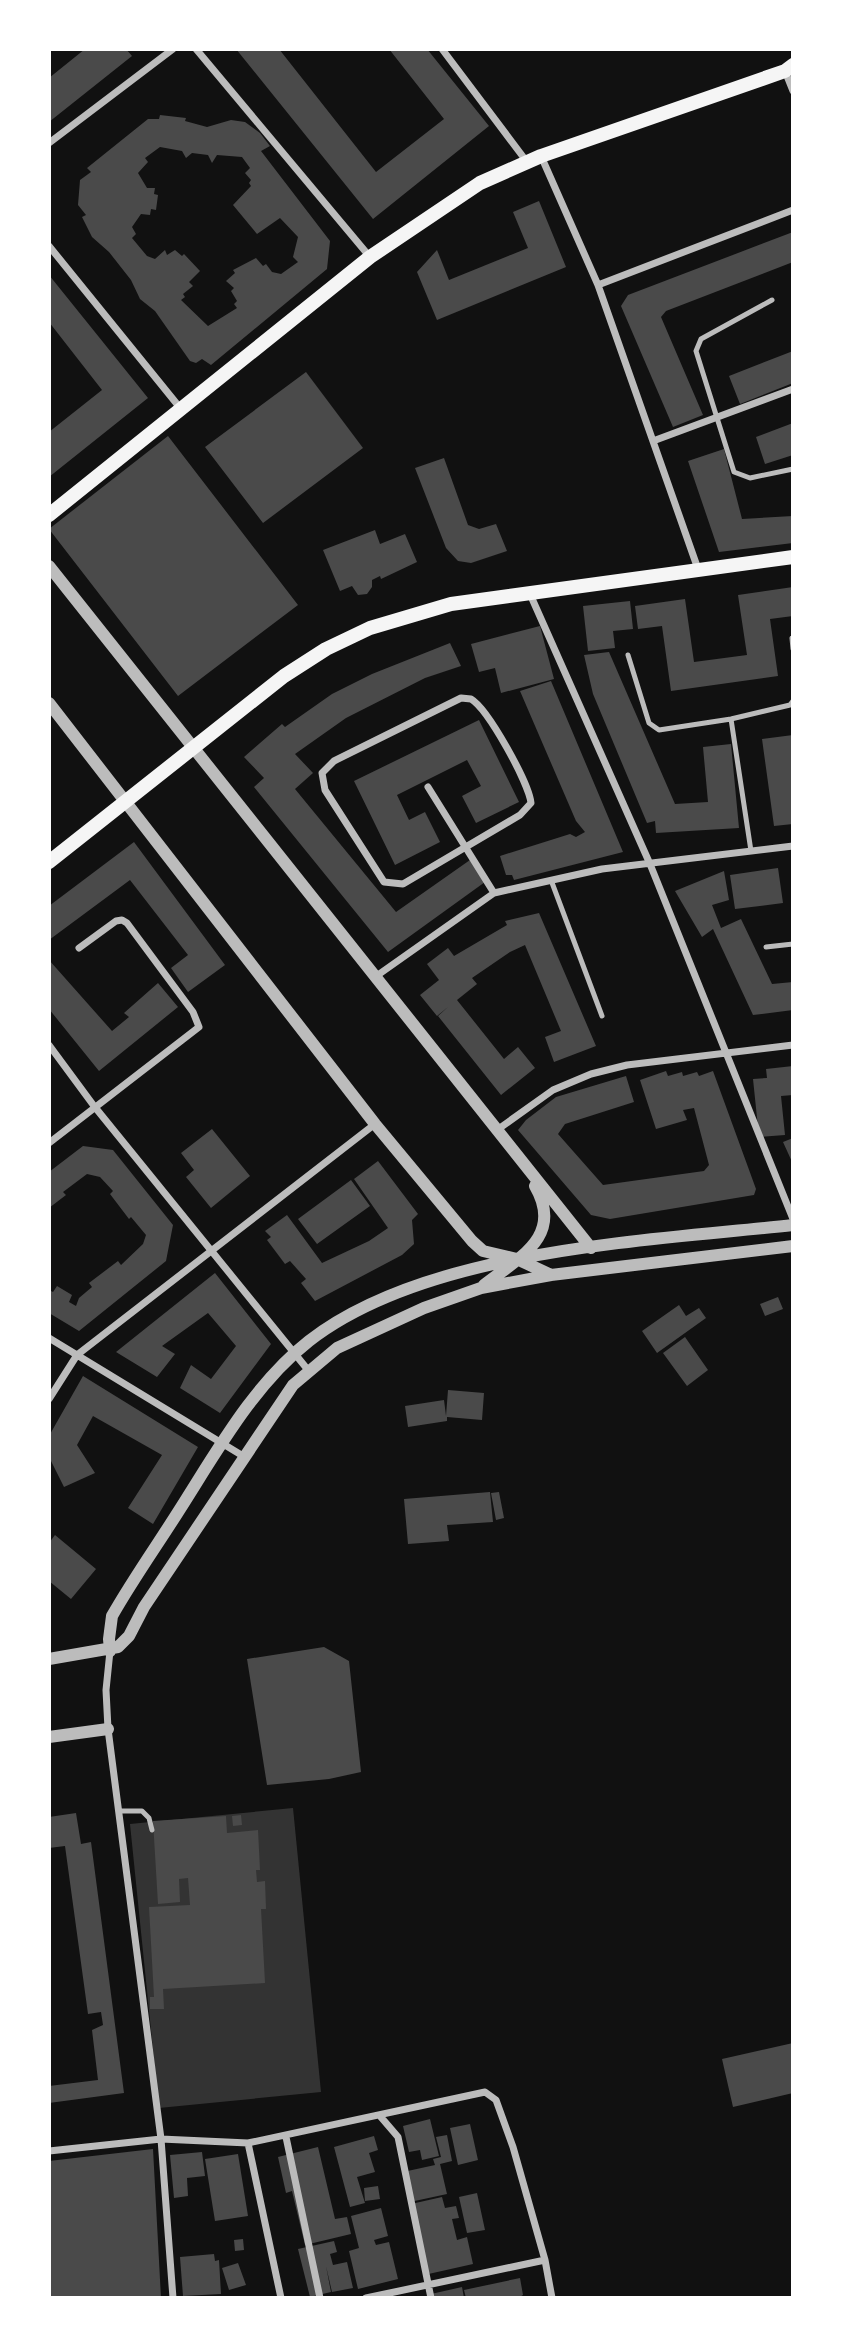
<svg xmlns="http://www.w3.org/2000/svg" width="842" height="2347" font-family="'Sofia Sans Condensed',sans-serif">
<style>
.water{fill:#333}
.building{fill:#4a4a4a;fill-rule:evenodd}
.lines{fill:none;stroke-linecap:round;stroke-linejoin:round}
.service{stroke:#bcbcbc;stroke-width:5}
.minor{stroke:#bcbcbc;stroke-width:7}
.tertiary{stroke:#bcbcbc;stroke-width:12}
.secondary{stroke:#f5f5f5;stroke-width:14}
</style>
<rect width="100%" height="100%" fill="#111"/>
<path class="water" d="M 293,1808 L 321,2092 L 159,2108 L 130,1824 Z"/>
<path class="building" d="M 85,49 L 126,49 L 132,56 L 49,122 L 49,78 Z
M 236,49 L 279,49 L 376,172 L 444,119 L 389,49 L 427,49 L 489,126 L 373,219 Z
M 160,115 L 186,118 L 185,121 L 207,127 L 231,120 L 245,122 L 260,133 L 270,146 L 261,151 L 330,241 L 327,269 L 211,365 L 202,359 L 196,363 L 190,361 L 155,311 L 140,299 L 131,280 L 109,252 L 92,237 L 82,217 L 86,215 L 78,205 L 80,180 L 91,172 L 87,168 L 148,119 L 159,119 ZM 160,147 L 182,151 L 186,158 L 192,153 L 208,155 L 212,163 L 217,155 L 242,157 L 250,168 L 245,173 L 251,180 L 249,183 L 251,186 L 233,205 L 257,234 L 280,218 L 298,237 L 293,257 L 298,262 L 281,274 L 272,272 L 266,264 L 263,266 L 256,258 L 233,270 L 235,273 L 226,281 L 234,288 L 231,291 L 237,301 L 234,304 L 237,308 L 208,326 L 181,300 L 185,297 L 183,294 L 193,286 L 189,282 L 200,271 L 184,254 L 182,256 L 175,250 L 167,255 L 165,250 L 155,259 L 147,256 L 132,238 L 136,234 L 132,227 L 141,214 L 150,215 L 151,209 L 156,210 L 158,195 L 154,194 L 155,188 L 147,188 L 138,173 L 148,162 L 145,158 Z
M 539,201 L 566,267 L 437,320 L 417,272 L 437,250 L 449,280 L 528,248 L 513,212 Z
M 793,232 L 793,262 L 666,311 L 661,317 L 703,415 L 673,427 L 621,306 L 628,295 Z
M 49,275 L 148,398 L 49,477 L 49,432 L 102,390 L 49,322 Z
M 793,351 L 793,383 L 740,404 L 729,376 Z
M 306,372 L 363,448 L 263,523 L 205,447 Z
M 793,423 L 793,455 L 765,464 L 756,437 Z
M 168,436 L 298,605 L 178,696 L 49,529 Z
M 724,449 L 742,519 L 793,516 L 793,543 L 719,552 L 688,461 Z
M 444,458 L 468,525 L 479,529 L 496,524 L 507,551 L 471,563 L 458,561 L 446,548 L 415,468 Z
M 375,530 L 380,544 L 405,534 L 417,562 L 381,579 L 380,576 L 372,580 L 372,587 L 367,594 L 358,595 L 352,586 L 340,591 L 323,550 Z
M 793,587 L 793,616 L 770,619 L 778,676 L 671,691 L 662,626 L 638,629 L 635,606 L 685,599 L 694,662 L 747,655 L 738,595 Z
M 630,601 L 633,629 L 613,631 L 615,648 L 588,651 L 583,606 Z
M 540,626 L 554,679 L 501,693 L 495,668 L 479,672 L 471,644 Z
M 450,643 L 461,666 L 425,678 L 346,718 L 295,754 L 313,773 L 295,789 L 396,912 L 470,860 L 485,882 L 388,952 L 254,787 L 264,778 L 244,757 L 282,724 L 285,727 L 332,694 L 372,674 Z
M 609,652 L 675,804 L 708,802 L 703,747 L 731,744 L 739,828 L 656,833 L 655,821 L 647,823 L 593,694 L 584,655 Z
M 551,681 L 623,852 L 514,880 L 512,875 L 506,875 L 500,856 L 570,834 L 576,837 L 585,832 L 576,821 L 520,691 Z
M 479,720 L 519,802 L 476,823 L 462,796 L 481,786 L 467,760 L 397,795 L 409,820 L 425,812 L 440,842 L 395,865 L 354,781 Z
M 793,735 L 793,824 L 774,826 L 762,739 Z
M 134,842 L 225,965 L 188,992 L 171,968 L 188,955 L 130,880 L 49,940 L 49,906 Z
M 778,868 L 783,903 L 735,909 L 730,875 Z
M 724,871 L 729,900 L 712,905 L 721,928 L 741,919 L 772,984 L 793,982 L 793,1010 L 753,1015 L 713,929 L 702,937 L 675,891 Z
M 539,913 L 596,1046 L 554,1062 L 545,1037 L 561,1031 L 525,945 L 510,952 L 472,978 L 477,984 L 457,1000 L 504,1059 L 518,1047 L 535,1068 L 501,1095 L 438,1016 L 448,1007 L 437,1016 L 420,995 L 439,980 L 427,964 L 448,948 L 454,956 L 507,925 L 505,921 Z
M 49,960 L 112,1031 L 129,1017 L 124,1013 L 158,983 L 178,1007 L 99,1071 L 49,1009 Z
M 793,1066 L 793,1095 L 781,1096 L 785,1135 L 759,1137 L 753,1079 L 767,1078 L 766,1069 Z
M 666,1071 L 668,1076 L 682,1072 L 683,1076 L 697,1072 L 699,1076 L 713,1071 L 756,1189 L 754,1195 L 610,1219 L 591,1215 L 518,1130 L 526,1120 L 556,1097 L 626,1076 L 634,1102 L 565,1124 L 558,1134 L 603,1185 L 704,1171 L 709,1165 L 694,1108 L 683,1110 L 687,1120 L 656,1129 L 640,1080 Z
M 212,1129 L 250,1176 L 211,1208 L 186,1177 L 194,1170 L 181,1153 Z
M 793,1138 L 793,1164 L 783,1142 Z
M 83,1146 L 113,1150 L 173,1225 L 166,1261 L 79,1331 L 49,1313 L 49,1290 L 53,1292 L 57,1286 L 72,1295 L 69,1302 L 76,1306 L 79,1298 L 92,1287 L 89,1283 L 118,1261 L 121,1265 L 143,1244 L 146,1235 L 131,1217 L 129,1219 L 110,1194 L 113,1191 L 100,1177 L 87,1174 L 63,1192 L 66,1195 L 49,1208 L 49,1172 Z
M 378,1161 L 418,1214 L 412,1220 L 414,1244 L 402,1255 L 315,1301 L 301,1283 L 306,1279 L 290,1261 L 285,1264 L 267,1240 L 271,1237 L 265,1231 L 287,1215 L 322,1263 L 369,1241 L 388,1228 L 354,1179 Z
M 351,1180 L 370,1206 L 317,1244 L 298,1219 Z
M 215,1273 L 271,1344 L 220,1413 L 180,1388 L 191,1365 L 211,1379 L 236,1346 L 208,1313 L 162,1346 L 175,1354 L 157,1377 L 116,1352 Z
M 778,1297 L 783,1309 L 765,1316 L 760,1304 Z
M 679,1305 L 686,1316 L 699,1308 L 706,1318 L 657,1353 L 642,1331 Z
M 685,1337 L 708,1370 L 687,1386 L 663,1353 Z
M 83,1376 L 198,1447 L 153,1524 L 128,1508 L 162,1455 L 93,1416 L 77,1445 L 95,1473 L 64,1487 L 49,1457 L 49,1436 Z
M 448,1390 L 484,1393 L 482,1420 L 447,1417 L 447,1421 L 408,1427 L 405,1406 L 444,1400 L 446,1416 Z
M 490,1492 L 493,1522 L 447,1525 L 449,1541 L 408,1544 L 404,1499 Z
M 499,1492 L 504,1518 L 496,1520 L 491,1493 Z
M 55,1535 L 96,1569 L 71,1599 L 49,1581 L 49,1543 Z
M 324,1647 L 349,1661 L 361,1772 L 329,1779 L 267,1785 L 247,1659 Z
M 76,1813 L 81,1844 L 91,1842 L 124,2093 L 49,2103 L 49,2086 L 98,2080 L 92,2030 L 103,2025 L 101,2012 L 88,2014 L 65,1846 L 49,1848 L 49,1817 Z
M 241,1815 L 242,1825 L 233,1826 L 232,1816 Z
M 226,1816 L 227,1833 L 258,1830 L 260,1870 L 256,1870 L 257,1882 L 265,1881 L 266,1909 L 261,1909 L 265,1983 L 163,1989 L 164,2009 L 150,2009 L 150,1997 L 154,1997 L 149,1907 L 190,1905 L 188,1878 L 179,1879 L 180,1902 L 158,1904 L 153,1821 Z
M 793,2043 L 793,2093 L 733,2107 L 722,2059 Z
M 430,2119 L 439,2156 L 422,2160 L 420,2150 L 409,2152 L 403,2126 Z
M 470,2124 L 478,2160 L 458,2165 L 450,2128 Z
M 447,2135 L 452,2161 L 440,2164 L 447,2194 L 410,2202 L 403,2172 L 435,2165 L 433,2159 L 441,2157 L 436,2137 Z
M 374,2136 L 378,2150 L 369,2153 L 375,2172 L 357,2177 L 365,2203 L 350,2207 L 334,2147 Z
M 318,2147 L 335,2219 L 347,2217 L 351,2234 L 305,2245 L 292,2191 L 286,2193 L 278,2157 Z
M 153,2149 L 161,2298 L 49,2298 L 49,2161 Z
M 202,2152 L 205,2176 L 187,2178 L 188,2196 L 174,2198 L 170,2155 Z
M 238,2154 L 248,2216 L 215,2221 L 205,2159 Z
M 378,2186 L 380,2199 L 365,2201 L 364,2188 Z
M 477,2193 L 485,2230 L 467,2233 L 459,2197 Z
M 442,2197 L 445,2208 L 456,2206 L 459,2218 L 452,2219 L 457,2240 L 467,2237 L 473,2264 L 424,2275 L 411,2204 Z
M 381,2208 L 388,2236 L 374,2240 L 376,2245 L 389,2242 L 398,2279 L 358,2289 L 349,2251 L 359,2248 L 351,2216 Z
M 243,2239 L 244,2250 L 235,2251 L 234,2240 Z
M 334,2241 L 337,2252 L 330,2254 L 333,2265 L 347,2262 L 353,2288 L 332,2292 L 326,2266 L 331,2292 L 310,2297 L 298,2249 Z
M 214,2254 L 215,2261 L 219,2260 L 221,2294 L 183,2296 L 180,2257 Z
M 238,2263 L 246,2285 L 229,2290 L 222,2268 Z
M 520,2278 L 523,2295 L 518,2298 L 466,2298 L 464,2290 Z
M 462,2287 L 464,2298 L 432,2298 L 431,2294 Z"/>
<g class="lines">
<path class="service" d="M 772,300 L 701,339 L 696,351 L 734,472 L 750,478 L 793,469
M 792,638 L 793,649
M 628,655 L 649,723 L 659,730 L 731,719 L 790,705 L 793,701
M 731,719 L 751,851
M 551,880 L 602,1016
M 766,947 L 793,944
M 120,1811 L 142,1811 L 149,1818 L 152,1830"/>
<path class="minor" d="M 196,49 L 370,257
M 442,49 L 527,162
M 785,71 L 793,91
M 49,143 L 173,49
M 541,156 L 598,285 L 698,569
M 49,246 L 181,409
M 598,285 L 793,210
M 653,441 L 793,389
M 530,594 L 650,864 L 793,1219
M 461,698 L 471,699 C 488,709 529,783 531,803 L 520,815 L 403,884 L 384,882 L 325,790 L 322,773 L 334,761 Z
M 428,787 L 494,893
M 375,977 L 494,893 L 602,869 L 793,846
M 49,1045 L 94,1106 L 308,1370
M 497,1130 L 553,1090 L 591,1074 L 627,1065 L 793,1045
M 49,1143 L 199,1027 L 193,1012 L 127,923 L 122,920 L 116,921 L 79,948
M 49,1338 L 243,1456
M 49,1399 L 77,1355 L 375,1124
M 110,1651 L 106,1690 L 108,1729 L 161,2139 L 173,2298
M 380,2116 L 398,2137 L 431,2298
M 286,2137 L 320,2298
M 248,2143 L 281,2298
M 49,2151 L 161,2139 L 248,2143 L 485,2092 L 496,2100 L 513,2147 L 545,2260 L 552,2298
M 366,2298 L 545,2260"/>
<path class="tertiary" d="M 49,566 L 591,1248
M 49,703 L 375,1124 L 472,1241 L 483,1251 L 517,1259 L 551,1275
M 484,1285 C 520,1257 564,1236 535,1186
M 110,1651 L 109,1639 L 112,1616 C 133,1579 158,1544 180,1509 C 217,1451 254,1384 309,1341 C 427,1249 648,1241 793,1225
M 49,1659 L 118,1647 L 129,1636 L 144,1607 L 293,1385 L 337,1348 L 424,1308 L 481,1288 L 551,1275 L 793,1246
M 49,1737 L 108,1729"/>
<path class="secondary" d="M 49,515 L 370,257 L 480,183 L 541,156 L 785,71 L 793,65
M 49,862 L 284,676 L 326,649 L 370,628 L 451,604 L 793,557"/>
</g>
<rect width="842" height="2347" fill="none" stroke="#ffffff" stroke-width="102"/>
</svg>
